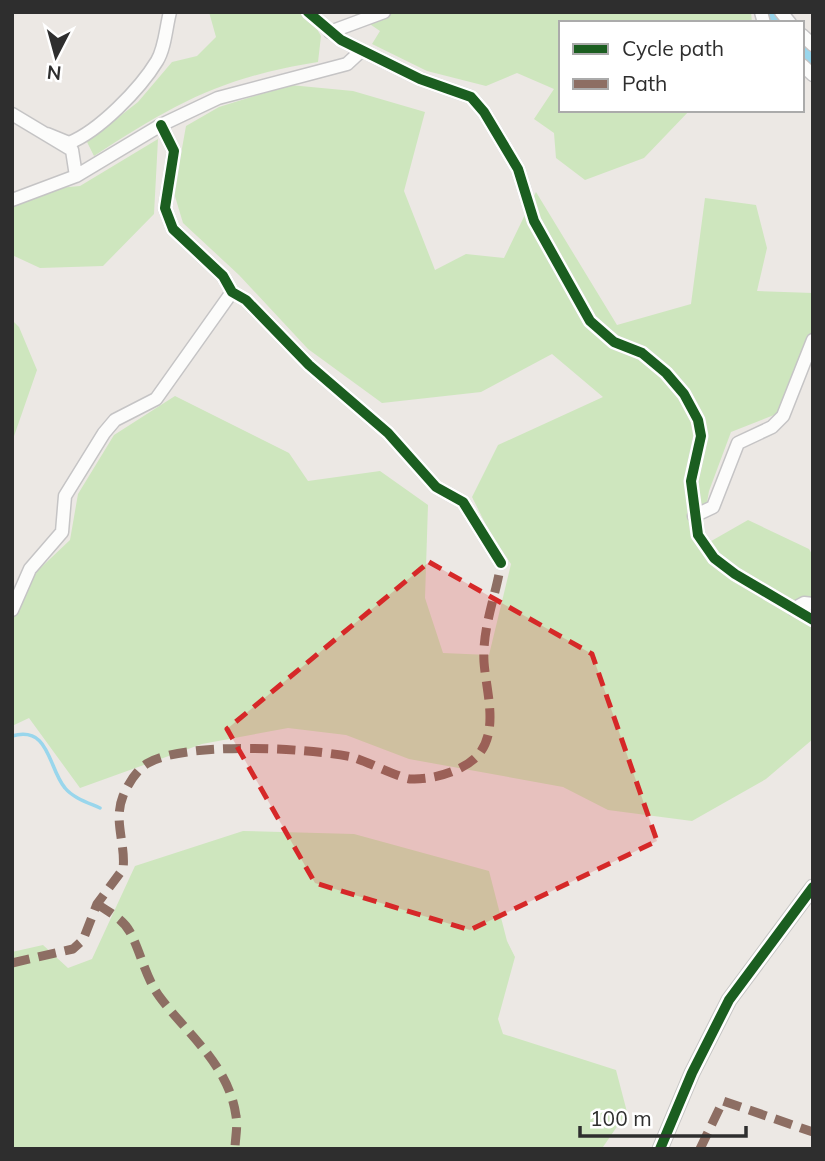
<svg xmlns="http://www.w3.org/2000/svg" width="825" height="1161" font-family="Mulish,sans-serif">
<style>
.green{fill:#cee6be}
.lines{fill:none;stroke-linecap:round;stroke-linejoin:round}
.stream{stroke:#99d6ec;stroke-width:3.5}
.river{stroke:#99d6ec;stroke-width:19}
.minor-casing{stroke:#c5c4c5;stroke-width:15}
.major-casing{stroke:#c6c5c4;stroke-width:17}
.minor{stroke:#fcfcfb;stroke-width:12}
.major{stroke:#e8e4d6;stroke-width:14}
.quiet{stroke:#8d6e63;stroke-width:9;stroke-dasharray:18 9;stroke-linecap:butt}
.cycleway-casing{stroke:#fff;stroke-width:15}
.cycleway{stroke:#1b5e20;stroke-width:10}
.marked{fill:#d62828;fill-opacity:0.2;stroke:#d62828;stroke-width:5;stroke-dasharray:14 9;stroke-linejoin:round}
</style>
<rect width="100%" height="100%" fill="#ece8e4"/>
<path class="green" d="M 209,12 L 307,12 L 321,36 L 318,62 C 222,77 174,104 94,156 L 87,142 L 138,102 L 172,62 L 197,56 L 216,37 Z
M 352,12 L 751,12 L 752,23 L 561,23 L 561,110 L 690,110 L 644,158 L 585,180 L 556,158 L 554,133 L 534,119 L 554,89 L 517,73 L 486,86 L 427,71 L 372,44 L 380,31 Z
M 290,85 L 353,91 L 425,112 L 404,191 L 435,270 L 466,254 L 504,258 L 536,192 L 617,325 L 691,304 L 705,198 L 756,205 L 767,248 L 757,291 L 813,293 L 813,361 L 779,413 L 731,432 L 709,491 L 699,548 L 748,520 L 809,549 L 813,556 L 813,739 L 766,779 L 692,821 L 608,810 L 563,787 L 409,759 L 346,735 L 288,728 L 202,744 L 80,788 L 29,718 L 12,726 L 12,620 L 32,576 L 70,540 L 78,494 L 114,435 L 175,396 L 289,453 L 308,481 L 380,471 L 428,505 L 425,598 L 443,653 L 489,655 L 511,564 L 490,533 L 472,497 L 498,445 L 603,397 L 552,354 L 481,392 L 382,403 L 308,349 L 239,275 L 183,223 L 174,193 L 186,126 L 219,107 Z
M 158,139 L 154,214 L 103,266 L 40,268 L 12,255 L 12,205 L 47,189 L 80,186 Z
M 12,320 L 19,327 L 37,370 L 12,442 Z
M 243,831 L 354,834 L 489,871 L 507,941 L 515,957 L 498,1019 L 503,1034 L 616,1070 L 627,1112 L 603,1147 L 12,1149 L 12,952 L 43,945 L 68,968 L 92,959 L 135,866 Z"/>
<g class="lines">
<path class="stream" d="M 12,736 C 50,725 48,768 65,788 C 73,798 89,803 100,808"/>
<path class="river" d="M 770,12 L 778,23
M 802,47 L 813,57"/>
<defs>
<path id="minor" d="M 308,12 L 341,40 L 420,79 L 471,97 L 484,112 L 518,169 L 534,221 L 590,321 L 614,342 L 642,353 L 666,373 L 684,394 L 698,420 L 701,436 L 691,481 L 698,535 L 714,558 L 735,574 L 813,620
M 761,12 L 764,23
M 781,12 L 790,23
M 330,32 L 384,12
M 802,35 L 813,45
M 802,65 L 813,75
M 12,114 L 72,150 L 76,176
M 161,125 L 174,151 L 165,208 L 173,229 L 223,276 L 232,292 L 246,300 L 309,365 L 388,433 L 436,487 L 463,502 L 501,563
M 47,134 L 69,143 C 99,131 140,89 157,61 C 165,48 166,27 170,12
M 12,200 L 76,176 L 161,125 L 218,98 L 347,64 L 361,51
M 694,516 L 713,507 L 738,443 L 772,427 L 783,416 L 813,340
M 793,609 L 804,603 L 813,604
M 12,610 L 30,569 L 62,532 L 65,496 L 104,433 L 115,420 L 156,399 L 232,292"/>
<path id="major" d="M 660,1149 L 692,1073 L 729,1000 L 813,887"/>
</defs>
<use href="#minor" class="minor-casing"/>
<use href="#major" class="major-casing"/>
<use href="#minor" class="minor"/>
<use href="#major" class="major"/>
<path class="quiet" d="M 97,904 C 109,912 123,919 130,932 C 141,953 145,976 159,996 C 187,1034 229,1065 236,1116 C 238,1127 235,1139 235,1149
M 12,963 L 73,949 L 83,940 L 97,904 L 123,869 C 126,844 113,821 123,796 C 128,784 137,769 148,763 C 187,741 308,748 352,757 C 366,761 402,779 411,779 C 432,780 465,771 479,754 C 499,729 486,691 484,662 C 482,628 496,596 501,563
M 700,1149 L 723,1101 L 813,1132"/>
<defs>
<path id="cycleway" d="M 308,12 L 341,40 L 420,79 L 471,97 L 484,112 L 518,169 L 534,221 L 590,321 L 614,342 L 642,353 L 666,373 L 684,394 L 698,420 L 701,436 L 691,481 L 698,535 L 714,558 L 735,574 L 813,620
M 161,125 L 174,151 L 165,208 L 173,229 L 223,276 L 232,292 L 246,300 L 309,365 L 388,433 L 436,487 L 463,502 L 501,563
M 660,1149 L 692,1073 L 729,1000 L 813,887"/>
</defs>
<use href="#cycleway" class="cycleway-casing"/>
<use href="#cycleway" class="cycleway"/>
</g>
<path class="marked" d="M 429,562 L 592,654 L 657,841 L 470,930 L 315,883 L 227,729 Z"/>
<rect width="825" height="1161" fill="none" stroke="#2e2e2e" stroke-width="28"/>
<rect x="559" y="21" width="245" height="91" fill="#ffffff" stroke="#ababab" stroke-width="2"/>
<rect x="573" y="44" width="35" height="10" fill="#1b5e20" stroke="#ababab" stroke-width="2"/>
<text x="622" y="56" font-size="21" fill="#2e2e2e">Cycle path</text>
<rect x="573" y="79" width="35" height="10" fill="#8d6e63" stroke="#ababab" stroke-width="2"/>
<text x="622" y="91" font-size="21" fill="#2e2e2e">Path</text>
<g transform="translate(56 56) rotate(186)" stroke="#ffffff" stroke-width="5" paint-order="stroke">
<path d="M0-5L12 26L0 18L-12 26Z" fill="#2e2e2e"/>
<text y="-10" font-size="19" font-weight="bold" text-anchor="middle" fill="#2e2e2e">N</text>
</g>
<path d="M580 1126v10h166v-10" fill="none" stroke="#2e2e2e" stroke-width="3.5"/>
<text x="590" y="1126" font-size="21" fill="#2e2e2e" stroke="#ffffff" stroke-width="5" paint-order="stroke">100 m</text>
</svg>
